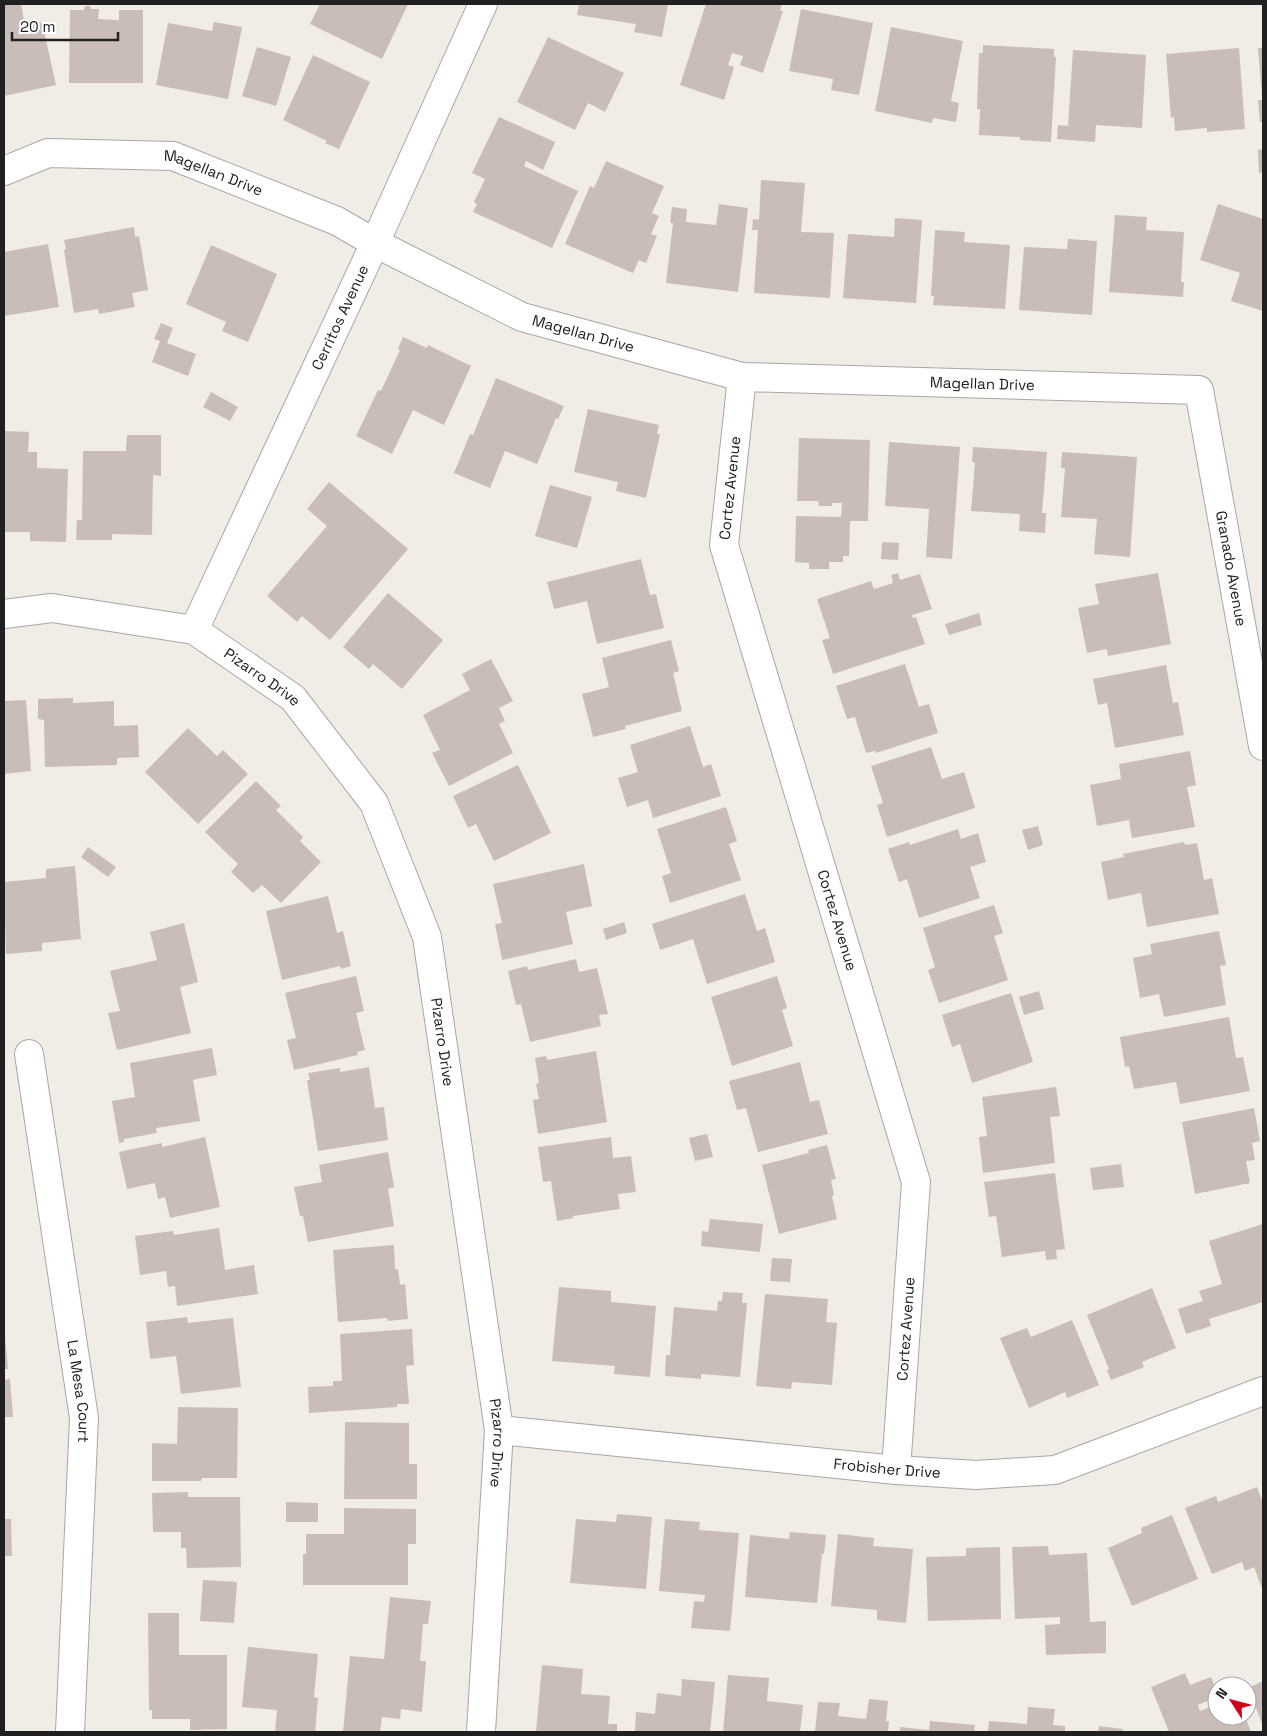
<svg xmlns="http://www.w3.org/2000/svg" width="1267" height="1736" font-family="'Space Grotesk',sans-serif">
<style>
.building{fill:#cabdb8}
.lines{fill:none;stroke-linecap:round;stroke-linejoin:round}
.minor-casing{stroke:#a7a7a7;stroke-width:30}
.minor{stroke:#fff;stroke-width:28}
.labels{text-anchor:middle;stroke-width:4.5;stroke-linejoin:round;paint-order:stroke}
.street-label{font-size:15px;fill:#202020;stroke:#fff}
</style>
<rect width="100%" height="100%" fill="#f1ece5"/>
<path class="building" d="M 4,4 L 21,4 L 25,26 L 42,22 L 56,85 L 4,96 Z
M 320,4 L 408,4 L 382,59 L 310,24 Z
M 579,4 L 668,4 L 662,37 L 634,32 L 636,24 L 577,15 Z
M 706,4 L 782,4 L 780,11 L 783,11 L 763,73 L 740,65 L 743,56 L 732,53 L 728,65 L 734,67 L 724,100 L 680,85 Z
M 85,6 L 90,6 L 91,9 L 99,9 L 98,19 L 119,20 L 119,10 L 143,10 L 143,83 L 69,83 L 70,10 L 84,10 Z
M 801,9 L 873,23 L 859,95 L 831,90 L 833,79 L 789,71 Z
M 214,22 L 242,27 L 228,99 L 156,85 L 168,23 L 212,31 Z
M 891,27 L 963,41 L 951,101 L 959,103 L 956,122 L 933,118 L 932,123 L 875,111 Z
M 548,37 L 624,73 L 605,112 L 588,103 L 575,130 L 517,102 Z
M 983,45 L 1054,49 L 1054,57 L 1056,57 L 1051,142 L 1020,140 L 1020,137 L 979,135 L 980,109 L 977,109 L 979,53 L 983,53 Z
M 257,47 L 291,57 L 276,106 L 242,96 Z
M 1239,48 L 1245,129 L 1207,132 L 1207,128 L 1175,131 L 1174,117 L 1171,118 L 1166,54 Z
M 1258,48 L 1263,48 L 1263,97 L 1262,97 Z
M 1073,50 L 1146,55 L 1142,128 L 1096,125 L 1095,142 L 1057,139 L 1058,125 L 1068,126 Z
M 313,55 L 370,82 L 339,149 L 325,143 L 327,141 L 283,120 Z
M 1258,100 L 1263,100 L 1263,122 L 1260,122 Z
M 499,117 L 555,142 L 543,170 L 526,161 L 524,166 L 578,191 L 552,248 L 473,212 L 477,204 L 474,202 L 485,179 L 472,173 Z
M 1263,149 L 1263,172 L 1259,173 L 1258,150 Z
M 606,161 L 664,186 L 652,213 L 659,216 L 651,234 L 657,236 L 646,263 L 639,260 L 633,273 L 565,244 L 590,186 L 594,188 Z
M 761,180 L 805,183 L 801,232 L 834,233 L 830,298 L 754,293 L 758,230 L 752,230 L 753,219 L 759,220 Z
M 719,204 L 748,208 L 738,292 L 666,283 L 673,223 L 670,223 L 672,207 L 687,209 L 686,222 L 716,225 Z
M 1218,204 L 1263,219 L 1263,311 L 1231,301 L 1240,273 L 1200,260 Z
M 1115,215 L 1147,217 L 1146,230 L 1184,232 L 1181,282 L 1184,282 L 1183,297 L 1109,292 Z
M 895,218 L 922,220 L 916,303 L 843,298 L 848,234 L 894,237 Z
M 134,227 L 135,237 L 139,236 L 148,290 L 132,293 L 135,307 L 99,314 L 98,309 L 74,313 L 64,250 L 66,249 L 64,240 Z
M 935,230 L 965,232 L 964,242 L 1010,245 L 1005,309 L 933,305 L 934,296 L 931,296 Z
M 1068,239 L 1097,241 L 1092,315 L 1019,310 L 1024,247 L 1067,249 Z
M 48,244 L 59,307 L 4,316 L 4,252 Z
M 211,245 L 277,274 L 248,342 L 222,331 L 226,322 L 186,304 Z
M 161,323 L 173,328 L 167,343 L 196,354 L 188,376 L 152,362 L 160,341 L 154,339 Z
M 403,337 L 427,348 L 428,345 L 471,366 L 444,425 L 413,410 L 392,454 L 356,436 L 378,390 L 381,391 L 400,350 L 398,349 Z
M 496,378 L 564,406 L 558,419 L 556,418 L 537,464 L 505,451 L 490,488 L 454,473 L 470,434 L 473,435 Z
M 211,392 L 238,407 L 230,421 L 203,407 Z
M 588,409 L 659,425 L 657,434 L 660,434 L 646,498 L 616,491 L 618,482 L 574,472 Z
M 4,431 L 29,432 L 28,452 L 37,452 L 37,468 L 68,469 L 66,542 L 30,541 L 30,532 L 4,532 Z
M 127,435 L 161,435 L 161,476 L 153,475 L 152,535 L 112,534 L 112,540 L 76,540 L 77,520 L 82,520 L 83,451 L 126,451 Z
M 799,438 L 870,440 L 868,521 L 850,521 L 849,556 L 843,556 L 843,562 L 829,562 L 829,569 L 809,569 L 809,563 L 795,562 L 796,516 L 841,517 L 842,503 L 832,503 L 832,506 L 819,506 L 818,501 L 797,501 Z
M 889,442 L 960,447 L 952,559 L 926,557 L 929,509 L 885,506 Z
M 973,447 L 1047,452 L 1042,513 L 1046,513 L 1045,533 L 1019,531 L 1020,514 L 971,511 L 975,463 L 972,462 Z
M 1062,452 L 1137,457 L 1130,557 L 1094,554 L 1097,519 L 1061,517 L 1065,468 L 1061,468 Z
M 329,482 L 408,549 L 330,640 L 302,616 L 297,622 L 267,596 L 327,526 L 307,509 Z
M 550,485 L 592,497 L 577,548 L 535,536 Z
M 882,542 L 899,543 L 898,560 L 881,559 Z
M 641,559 L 650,595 L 656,594 L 664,628 L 597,644 L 587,601 L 554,609 L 547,582 Z
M 898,573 L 900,580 L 920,574 L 932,609 L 912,615 L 913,618 L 916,617 L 925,644 L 833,674 L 822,640 L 830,638 L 817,599 L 871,581 L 874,589 L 893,583 L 891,575 Z
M 1158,573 L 1171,644 L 1108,656 L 1107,649 L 1087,653 L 1078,608 L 1099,604 L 1095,584 Z
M 388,593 L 443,640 L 402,689 L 373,664 L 369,669 L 343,647 Z
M 979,613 L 982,625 L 949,635 L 945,624 Z
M 671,640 L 679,671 L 673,673 L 682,711 L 625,726 L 626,729 L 593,737 L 582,694 L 609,687 L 602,658 Z
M 491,659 L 513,701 L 499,708 L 505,721 L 499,724 L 513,753 L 449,786 L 432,753 L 440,750 L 423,715 L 470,690 L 462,674 Z
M 905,664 L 919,707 L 929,704 L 938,733 L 876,753 L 875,751 L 866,753 L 855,717 L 847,719 L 836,686 Z
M 1166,665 L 1173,703 L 1178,702 L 1184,735 L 1115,748 L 1107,703 L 1098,705 L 1093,679 Z
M 73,698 L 73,703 L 114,701 L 114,726 L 138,725 L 139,757 L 117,758 L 117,765 L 45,767 L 44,720 L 38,719 L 38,699 Z
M 26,700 L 31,771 L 4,774 L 4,701 Z
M 690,726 L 703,767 L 711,764 L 721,796 L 653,818 L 648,800 L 627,807 L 618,778 L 638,772 L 630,745 Z
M 188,728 L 217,756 L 223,750 L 248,774 L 198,824 L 145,772 Z
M 931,747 L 942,779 L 964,772 L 975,808 L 887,837 L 877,805 L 883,803 L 871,766 Z
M 1190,751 L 1196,785 L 1187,787 L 1195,827 L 1132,838 L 1129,820 L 1097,826 L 1090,785 L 1121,779 L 1119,764 Z
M 518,765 L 551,833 L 494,861 L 476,824 L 468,828 L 453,796 Z
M 256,781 L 281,806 L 276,810 L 303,837 L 300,841 L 321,862 L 281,903 L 262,885 L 253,893 L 231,872 L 238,864 L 205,832 Z
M 726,807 L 737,841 L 729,844 L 741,880 L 670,903 L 662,876 L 671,873 L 657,829 Z
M 1038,826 L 1043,845 L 1028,850 L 1022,830 Z
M 958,829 L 961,839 L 978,833 L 986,862 L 970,867 L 980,898 L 919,918 L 907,879 L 899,882 L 888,849 L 909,842 L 910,845 Z
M 1184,842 L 1185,845 L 1197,843 L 1204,880 L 1212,878 L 1219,914 L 1147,927 L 1141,893 L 1108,900 L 1101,862 L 1124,857 L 1123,854 Z
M 88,847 L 116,867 L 108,877 L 81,857 Z
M 584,864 L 592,906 L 566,912 L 573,944 L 502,960 L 495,924 L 502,923 L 493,884 Z
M 75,866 L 81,939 L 42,943 L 42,951 L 6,954 L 4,882 L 46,878 L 46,869 Z
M 745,894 L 757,931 L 765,928 L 775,962 L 707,984 L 693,939 L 660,950 L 652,924 Z
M 328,896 L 337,933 L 343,931 L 351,966 L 341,969 L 340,966 L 282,980 L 266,911 Z
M 994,905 L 1003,933 L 994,936 L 1008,980 L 939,1003 L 928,970 L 935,967 L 923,928 Z
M 624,922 L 627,933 L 606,940 L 603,929 Z
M 184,923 L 198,982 L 180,987 L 191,1033 L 117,1050 L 108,1013 L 120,1011 L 110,971 L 157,960 L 150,932 Z
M 1219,931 L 1226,965 L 1220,966 L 1226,1005 L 1164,1017 L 1159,994 L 1140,998 L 1133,958 L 1152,954 L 1150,944 Z
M 576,959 L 579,972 L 597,968 L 608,1014 L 599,1015 L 601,1026 L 530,1042 L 521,1004 L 516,1005 L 508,971 L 527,966 L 528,970 Z
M 356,976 L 364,1011 L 356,1013 L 365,1050 L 357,1052 L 358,1055 L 294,1070 L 287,1040 L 296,1038 L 285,993 Z
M 777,976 L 787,1008 L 782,1010 L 793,1046 L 732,1066 L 711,997 Z
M 1039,991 L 1044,1009 L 1024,1015 L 1019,997 Z
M 1011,993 L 1033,1062 L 972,1083 L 960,1044 L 952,1047 L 942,1015 Z
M 1229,1017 L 1236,1058 L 1243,1057 L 1250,1091 L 1180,1104 L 1176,1082 L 1134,1089 L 1129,1066 L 1125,1067 L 1120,1037 Z
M 212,1048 L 217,1075 L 193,1080 L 200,1121 L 156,1128 L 157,1133 L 124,1139 L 124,1142 L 119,1143 L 112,1101 L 135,1097 L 130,1063 Z
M 596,1051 L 607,1122 L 538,1134 L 533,1100 L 539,1099 L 536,1084 L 539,1083 L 535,1058 L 546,1056 L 547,1060 Z
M 800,1062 L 810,1102 L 819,1100 L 828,1134 L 758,1152 L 746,1108 L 737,1110 L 729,1081 Z
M 369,1067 L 375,1108 L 384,1107 L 388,1140 L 318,1151 L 307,1080 L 310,1080 L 308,1073 L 340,1068 L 340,1072 Z
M 1056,1087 L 1060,1116 L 1050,1117 L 1055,1163 L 983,1173 L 979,1137 L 987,1136 L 982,1097 Z
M 1254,1108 L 1260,1141 L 1252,1143 L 1255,1160 L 1246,1161 L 1250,1183 L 1195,1194 L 1182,1122 Z
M 707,1134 L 713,1157 L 695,1161 L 689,1138 Z
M 205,1137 L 220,1207 L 170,1218 L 165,1197 L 158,1199 L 155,1183 L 127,1189 L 119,1152 L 162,1143 L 162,1147 Z
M 611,1137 L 613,1158 L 631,1156 L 636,1192 L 618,1194 L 620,1209 L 573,1216 L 573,1218 L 557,1221 L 551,1181 L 543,1182 L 538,1147 Z
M 827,1145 L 836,1179 L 831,1180 L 834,1195 L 832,1196 L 837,1219 L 779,1234 L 762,1165 L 809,1153 L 808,1150 Z
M 388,1152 L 394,1187 L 388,1189 L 394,1226 L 308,1242 L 303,1216 L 300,1216 L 294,1187 L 322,1182 L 319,1165 Z
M 1121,1164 L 1124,1187 L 1093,1190 L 1090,1168 Z
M 1055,1173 L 1065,1249 L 1056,1250 L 1057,1259 L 1046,1260 L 1045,1251 L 1002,1257 L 996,1216 L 989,1217 L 984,1182 Z
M 710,1219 L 763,1224 L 760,1252 L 701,1246 L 702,1231 L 708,1232 Z
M 1263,1224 L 1263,1302 L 1209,1319 L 1211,1326 L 1186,1334 L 1178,1309 L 1203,1301 L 1199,1291 L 1222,1284 L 1209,1241 Z
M 219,1228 L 225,1270 L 254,1265 L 258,1294 L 177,1306 L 175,1286 L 168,1287 L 166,1271 L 140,1275 L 135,1236 L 173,1231 L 174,1235 Z
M 394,1245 L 395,1269 L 398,1269 L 400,1285 L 405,1284 L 408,1319 L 388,1321 L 387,1318 L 338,1322 L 333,1250 Z
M 772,1258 L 792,1259 L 790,1282 L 770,1281 Z
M 559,1287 L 611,1291 L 611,1302 L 656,1306 L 650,1377 L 614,1374 L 615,1366 L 552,1361 Z
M 1152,1288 L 1176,1348 L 1142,1362 L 1144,1367 L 1111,1380 L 1107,1370 L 1109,1369 L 1087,1315 Z
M 723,1292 L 743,1293 L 742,1303 L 747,1303 L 740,1377 L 701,1374 L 701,1379 L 665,1376 L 666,1355 L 670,1355 L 674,1307 L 717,1311 L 718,1301 L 722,1301 Z
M 765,1294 L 828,1299 L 826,1322 L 837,1323 L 832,1385 L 792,1382 L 791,1389 L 756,1386 Z
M 187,1317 L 188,1323 L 233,1318 L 241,1387 L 181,1394 L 176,1356 L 150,1359 L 146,1322 Z
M 1072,1320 L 1099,1385 L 1067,1398 L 1065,1392 L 1029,1408 L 1000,1338 L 1027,1328 L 1031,1337 Z
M 412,1329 L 414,1365 L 406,1366 L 409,1404 L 397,1404 L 397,1407 L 309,1413 L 308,1387 L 333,1386 L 333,1381 L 342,1381 L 340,1334 Z
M 4,1336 L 5,1336 L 8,1369 L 4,1369 Z
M 10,1379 L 13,1417 L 4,1417 L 4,1380 Z
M 178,1407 L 238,1408 L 237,1478 L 202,1478 L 201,1481 L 152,1481 L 152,1443 L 177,1444 Z
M 345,1422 L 409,1423 L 409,1464 L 417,1464 L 417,1499 L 344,1499 Z
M 1257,1487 L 1263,1503 L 1263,1591 L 1254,1567 L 1245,1571 L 1242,1562 L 1212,1574 L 1185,1508 L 1216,1496 L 1218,1502 Z
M 188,1492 L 188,1497 L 240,1497 L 241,1567 L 187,1568 L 186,1548 L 181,1548 L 181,1532 L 153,1532 L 152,1493 Z
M 286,1502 L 318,1503 L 318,1522 L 286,1522 Z
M 344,1508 L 416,1509 L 416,1544 L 408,1544 L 408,1585 L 303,1585 L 303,1554 L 306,1554 L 306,1534 L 344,1534 Z
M 617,1514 L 652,1517 L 646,1589 L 570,1583 L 576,1519 L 616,1522 Z
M 1172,1515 L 1198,1579 L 1132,1606 L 1108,1548 L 1142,1533 L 1141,1528 Z
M 4,1519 L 11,1519 L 12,1556 L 4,1556 Z
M 665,1519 L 700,1522 L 699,1530 L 739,1533 L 730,1631 L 691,1628 L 694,1601 L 704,1602 L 705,1595 L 659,1591 Z
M 790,1532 L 826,1535 L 824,1554 L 822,1554 L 817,1603 L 745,1597 L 750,1535 L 789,1539 Z
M 838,1534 L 874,1538 L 873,1546 L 913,1549 L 906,1623 L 877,1620 L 877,1610 L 831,1606 Z
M 1048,1546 L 1049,1555 L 1087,1553 L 1090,1622 L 1106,1621 L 1106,1653 L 1046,1655 L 1045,1625 L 1060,1624 L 1060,1617 L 1015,1619 L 1012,1547 Z
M 1000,1547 L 1001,1619 L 928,1621 L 926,1557 L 966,1556 L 966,1548 Z
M 203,1580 L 237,1582 L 234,1623 L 200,1621 Z
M 390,1597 L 431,1601 L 428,1624 L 423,1624 L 420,1661 L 426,1661 L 422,1712 L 401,1709 L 400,1719 L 382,1717 L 380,1732 L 343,1732 L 350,1656 L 384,1659 Z
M 148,1613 L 179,1613 L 179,1655 L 227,1655 L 227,1729 L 190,1730 L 190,1719 L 152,1719 L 152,1710 L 149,1710 Z
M 248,1647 L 318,1654 L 314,1697 L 318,1698 L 315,1732 L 275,1732 L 277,1710 L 242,1707 Z
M 542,1665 L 583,1669 L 581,1694 L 610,1696 L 608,1724 L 617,1724 L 617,1732 L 536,1732 Z
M 1185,1673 L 1190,1685 L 1211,1677 L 1217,1692 L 1217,1697 L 1198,1705 L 1200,1711 L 1217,1704 L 1217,1716 L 1245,1716 L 1251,1732 L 1169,1732 L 1151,1687 Z
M 728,1675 L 769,1678 L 767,1701 L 803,1705 L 800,1732 L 723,1732 Z
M 682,1679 L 715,1682 L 710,1732 L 635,1732 L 636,1712 L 655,1714 L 657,1693 L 681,1696 Z
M 1263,1681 L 1263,1726 L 1248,1688 Z
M 869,1699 L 888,1701 L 886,1721 L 889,1721 L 888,1732 L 815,1732 L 818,1702 L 840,1703 L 838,1716 L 866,1719 Z
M 1028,1707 L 1055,1709 L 1053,1725 L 1065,1726 L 1065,1732 L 988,1732 L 989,1721 L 1027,1724 Z
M 930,1721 L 975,1725 L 974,1732 L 900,1732 L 900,1727 L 929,1730 Z
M 1099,1726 L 1123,1729 L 1122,1732 L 1098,1732 Z"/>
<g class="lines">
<defs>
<g id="minor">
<path id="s1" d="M 4,171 L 48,153 L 173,156 L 337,221 L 375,243 L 522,317 L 742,377 L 1199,390 L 1263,746"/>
<path id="s2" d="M 742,377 L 724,545 L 916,1182 L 896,1470"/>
<path id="s3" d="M 4,614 L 52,608 L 194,630 L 293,698 L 374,803 L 427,937 L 499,1430 L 481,1732"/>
<path id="s4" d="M 194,630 L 375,243 L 483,4"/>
<path id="s5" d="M 29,1054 L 84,1418 L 70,1732"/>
<path id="s6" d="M 499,1430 L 896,1470 L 976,1475 L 1055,1470 L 1263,1391"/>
</g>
</defs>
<use href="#minor" class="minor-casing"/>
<use href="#minor" class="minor"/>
</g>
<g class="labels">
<g class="street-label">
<text dy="5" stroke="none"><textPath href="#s1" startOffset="216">Magellan Drive</textPath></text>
<text dy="5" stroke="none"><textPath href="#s4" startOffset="345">Cerritos Avenue</textPath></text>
<text dy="5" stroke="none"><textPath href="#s1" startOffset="621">Magellan Drive</textPath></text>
<text dy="5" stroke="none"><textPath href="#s1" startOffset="1026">Magellan Drive</textPath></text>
<text transform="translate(730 488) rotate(-84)" y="5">Cortez Avenue</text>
<text dy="5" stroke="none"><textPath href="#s1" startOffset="1424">Granado Avenue</textPath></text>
<text dy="5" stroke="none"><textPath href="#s3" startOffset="275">Pizarro Drive</textPath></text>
<text dy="5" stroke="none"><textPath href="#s2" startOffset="561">Cortez Avenue</textPath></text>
<text dy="5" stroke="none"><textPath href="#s3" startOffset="695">Pizarro Drive</textPath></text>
<text transform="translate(906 1329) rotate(-86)" y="5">Cortez Avenue</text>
<text dy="5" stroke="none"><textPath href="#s5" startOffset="341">La Mesa Court</textPath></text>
<text dy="5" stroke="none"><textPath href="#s3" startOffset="1100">Pizarro Drive</textPath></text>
<text dy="5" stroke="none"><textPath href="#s6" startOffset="390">Frobisher Drive</textPath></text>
</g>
</g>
<rect width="1267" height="1736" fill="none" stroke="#202020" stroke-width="10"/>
<g transform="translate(1232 1701) rotate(306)"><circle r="24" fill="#ffffff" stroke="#a6a6a6"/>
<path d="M0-4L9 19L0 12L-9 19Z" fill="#d00019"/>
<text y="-8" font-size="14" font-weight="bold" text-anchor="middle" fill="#202020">N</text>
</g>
<path d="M12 32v8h106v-8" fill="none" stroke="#202020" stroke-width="2.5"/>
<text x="20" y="32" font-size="15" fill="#202020" stroke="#ffffff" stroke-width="4" paint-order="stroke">20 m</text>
</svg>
